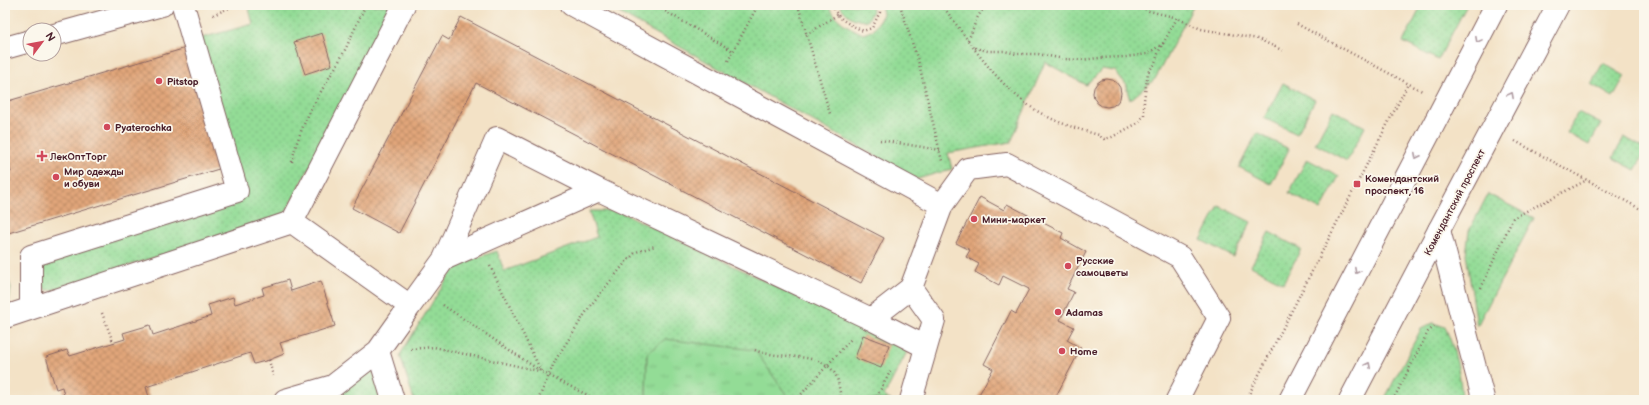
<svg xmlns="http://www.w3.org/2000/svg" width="1649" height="405" font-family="'Balsamiq Sans',sans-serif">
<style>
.grass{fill:url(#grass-dots);stroke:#6e7e60}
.park{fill:url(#park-tufts);stroke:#6e7e60}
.building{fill:url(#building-cross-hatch)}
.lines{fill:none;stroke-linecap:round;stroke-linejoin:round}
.minor-casing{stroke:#856361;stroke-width:24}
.major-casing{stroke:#856361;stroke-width:24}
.path{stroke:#856361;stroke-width:2.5;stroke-dasharray:1 3;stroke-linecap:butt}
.minor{stroke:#fff;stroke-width:22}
.major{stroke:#fff;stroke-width:22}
.oneway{stroke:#ae9aa0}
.poi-dot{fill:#d1495b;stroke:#fbf7ec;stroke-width:1.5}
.labels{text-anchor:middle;stroke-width:3.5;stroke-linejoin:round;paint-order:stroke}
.poi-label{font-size:10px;font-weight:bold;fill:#4a1f2b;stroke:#fbf7ec;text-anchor:start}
.street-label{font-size:10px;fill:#4a1f2b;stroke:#fbf7ec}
</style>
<defs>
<pattern id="grass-dots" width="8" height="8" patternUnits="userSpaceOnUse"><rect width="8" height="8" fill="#93dc96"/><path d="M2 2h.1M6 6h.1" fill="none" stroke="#80bc81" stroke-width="1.8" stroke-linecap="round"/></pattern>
<pattern id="park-tufts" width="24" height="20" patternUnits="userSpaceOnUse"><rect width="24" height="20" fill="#93dc96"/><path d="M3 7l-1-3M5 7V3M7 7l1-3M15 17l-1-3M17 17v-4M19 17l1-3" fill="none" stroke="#80bc81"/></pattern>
<pattern id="building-cross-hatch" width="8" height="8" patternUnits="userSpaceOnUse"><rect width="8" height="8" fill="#e1a67a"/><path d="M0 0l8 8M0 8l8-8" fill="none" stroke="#b88764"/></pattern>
</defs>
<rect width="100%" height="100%" fill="#fbf7ec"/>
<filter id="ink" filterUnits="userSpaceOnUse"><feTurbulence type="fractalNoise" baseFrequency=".025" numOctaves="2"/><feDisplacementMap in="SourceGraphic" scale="8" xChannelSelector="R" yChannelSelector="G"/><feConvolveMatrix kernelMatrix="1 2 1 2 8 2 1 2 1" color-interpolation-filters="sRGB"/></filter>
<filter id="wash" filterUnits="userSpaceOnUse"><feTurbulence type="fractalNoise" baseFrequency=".012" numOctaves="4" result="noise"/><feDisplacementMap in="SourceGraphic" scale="16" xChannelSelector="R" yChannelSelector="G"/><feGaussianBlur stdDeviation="0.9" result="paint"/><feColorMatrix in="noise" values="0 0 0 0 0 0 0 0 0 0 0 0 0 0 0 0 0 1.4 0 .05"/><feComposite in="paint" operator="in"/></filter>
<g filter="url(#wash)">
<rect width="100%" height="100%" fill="#f3e2c6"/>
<path class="grass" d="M 248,5 L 395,5 L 286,212 L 278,218 L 52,290 L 46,290 L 38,278 L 42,259 L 240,198 L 198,39 L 253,24 Z
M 605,5 L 829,5 C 836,22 847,26 863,34 L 874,30 L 883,14 L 881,5 L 1194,5 L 1155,79 L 1130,100 L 1125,83 L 1115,71 L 1102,69 L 1086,85 L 1045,62 L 1011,142 L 948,153 L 952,169 L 917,179 Z
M 840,5 L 871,5 L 873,11 L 868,20 C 857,23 845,15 840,5 Z
M 1422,5 L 1467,5 L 1438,60 L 1403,42 Z
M 1603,63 L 1625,76 L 1613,97 L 1591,84 Z
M 1283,83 L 1315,100 L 1297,134 L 1264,118 Z
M 1333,110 L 1365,127 L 1347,161 L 1315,144 Z
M 1578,112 L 1601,124 L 1589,145 L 1567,133 Z
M 1257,133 L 1289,149 L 1271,184 L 1239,167 Z
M 1624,137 L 1644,148 L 1644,154 L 1635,170 L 1613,158 Z
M 1307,159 L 1339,176 L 1321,210 L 1289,193 Z
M 1488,194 L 1534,218 L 1477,326 L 1466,254 L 1469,231 Z
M 1219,206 L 1251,222 L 1233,257 L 1201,240 Z
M 589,211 L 618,211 L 851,322 L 909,348 L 884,396 L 891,400 L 790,400 L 755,351 L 647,354 L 646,400 L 414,400 L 400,355 L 448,277 L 462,263 L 497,251 L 504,271 L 597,237 Z
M 1269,232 L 1301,249 L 1283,283 L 1251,266 Z
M 5,269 L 11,288 L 9,302 L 5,303 Z
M 1433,323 L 1445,327 C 1455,348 1461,376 1462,400 L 1384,400 L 1421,329 Z
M 373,369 L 384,400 L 320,400 Z"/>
<path class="park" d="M 665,339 L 755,350 L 790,400 L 646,400 L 647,354 Z"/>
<g id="blocks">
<path class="building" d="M 461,17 L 884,238 L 861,283 L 476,83 L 399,233 L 352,208 L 442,36 L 449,40 Z
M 322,33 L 332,65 L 305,74 L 294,42 Z
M 186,48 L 222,168 L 5,234 L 5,173 L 11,172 L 5,152 L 5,102 Z
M1093 93a14 14 0 1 1 28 0a14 14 0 1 1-28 0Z
M 980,197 L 1004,210 L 1007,204 L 1024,213 L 1063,233 L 1061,238 L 1086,252 L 1067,289 L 1074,292 L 1060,320 L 1074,327 L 1067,340 L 1081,348 L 1054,400 L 1048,398 L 1047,400 L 976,400 L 993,369 L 984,364 L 1011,311 L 1016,314 L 1029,289 L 1003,276 L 999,285 L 975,272 L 979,264 L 966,257 L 970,250 L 956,243 Z
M 288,280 L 291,291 L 321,281 L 335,326 L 280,343 L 284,354 L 269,360 L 254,364 L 250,353 L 146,387 L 149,397 L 140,400 L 60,400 L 59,396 L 64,395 L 62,387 L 56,389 L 46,357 L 67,350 L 70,356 L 125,339 L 123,333 L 150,325 L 153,335 L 211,316 L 208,305 L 233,297 L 235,304 L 264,295 L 262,288 Z
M 863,335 L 889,345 L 881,368 L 855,358 Z"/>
</g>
</g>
<g filter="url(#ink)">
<use href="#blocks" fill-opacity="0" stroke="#856361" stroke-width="1"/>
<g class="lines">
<defs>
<path id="minor" d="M 572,5 L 942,205 L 968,169 L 1007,164 L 1180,257 L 1219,318 L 1177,400
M 54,35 L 162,5
M 5,48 L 30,41
M 1439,230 L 1483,398 L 1482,400
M 444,259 L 599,190
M 410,306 L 444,259 L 497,138 L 599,190 L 871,319 L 911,288
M 31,308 L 31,256 L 237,191 L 183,5
M 5,317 L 292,222 L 404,5
M 871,319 L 926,347
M 378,351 L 393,400
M 285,400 L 333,386 L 378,351 L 410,306 L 292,222
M 911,400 L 934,320 L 911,288 L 942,205"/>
<path id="major" d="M 1290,400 L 1496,5
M 1350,400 L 1439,230 L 1558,5"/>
</defs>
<use href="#minor" class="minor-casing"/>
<use href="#major" class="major-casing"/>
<path class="path" d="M 360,5 L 375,6
M 655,5 L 733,51
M 798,5 L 830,114
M 832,5 C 839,21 848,23 863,31 L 872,28 L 880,12 L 879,5
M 900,5 L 919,64 L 942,161
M 942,5 C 969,41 996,84 1034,109 C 1054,122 1077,129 1099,135 L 1104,139 L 1112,137 L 1138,123 L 1144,115 L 1144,100 L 1148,72 L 1154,65 L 1159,51 L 1177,18
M 1138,5 L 1149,11 L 1174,17 L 1201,29 L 1258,39 L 1284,51
M 213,15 L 236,5
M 1297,24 L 1422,91
M 806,35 L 837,15
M 968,40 C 975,27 975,15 988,5
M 975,48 L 988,51 L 1005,51 L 1016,54 L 1038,54 L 1064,59 L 1081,60 L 1099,58 L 1126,57 L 1147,54 L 1165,42
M 728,61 L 758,5
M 880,140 L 940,150
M 1515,141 L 1644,211
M 292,162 C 299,125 319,95 338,63 C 349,44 356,24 366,5
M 490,266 L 541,371
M 1481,288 L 1513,218 L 1587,180
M 443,305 L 542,372 L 597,400
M 102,313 L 113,342
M 411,349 L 434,347 L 539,371
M 755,350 C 779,361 826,349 837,378 C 839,385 840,393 841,400
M 269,360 L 273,376
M 538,400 L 556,359 L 590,306 L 626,262 L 636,252 L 655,246
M 796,400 L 852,338
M 875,400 L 891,370
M 1246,400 L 1408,84
M 1393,400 L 1428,332 L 1436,325"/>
<use href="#minor" class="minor"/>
<use href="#major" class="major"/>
</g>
<defs><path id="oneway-chevron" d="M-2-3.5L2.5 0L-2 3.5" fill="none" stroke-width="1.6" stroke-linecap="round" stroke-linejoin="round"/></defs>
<g class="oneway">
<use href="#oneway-chevron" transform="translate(1478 40) rotate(118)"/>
<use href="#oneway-chevron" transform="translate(1511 95) rotate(-62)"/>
<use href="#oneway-chevron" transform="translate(1417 156) rotate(117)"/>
<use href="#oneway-chevron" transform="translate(1357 271) rotate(118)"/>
<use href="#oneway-chevron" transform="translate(1368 365) rotate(-63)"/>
</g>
</g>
<g class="poi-dot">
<circle cx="159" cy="81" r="4"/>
<circle cx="107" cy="127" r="4"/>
<path d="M40 150h4v4h4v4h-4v4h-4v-4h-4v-4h4z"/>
<circle cx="56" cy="177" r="4"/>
<rect x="1353" y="180" width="8" height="8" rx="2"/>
<circle cx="974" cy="219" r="4"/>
<circle cx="1068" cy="266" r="4"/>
<circle cx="1058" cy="312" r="4"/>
<circle cx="1062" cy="351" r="4"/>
</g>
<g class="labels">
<g class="poi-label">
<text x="167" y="85">Pitstop</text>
<text x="115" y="131">Pyaterochka</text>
<text x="50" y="160">ЛекОптТорг</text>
<text x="64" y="175">Мир одежды<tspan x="64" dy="12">и обуви</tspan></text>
<text x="1365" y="182">Комендантский<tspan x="1365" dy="12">проспект, 16</tspan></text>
<text x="982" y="223">Мини-маркет</text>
<text x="1076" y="264">Русские<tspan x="1076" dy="12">самоцветы</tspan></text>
<text x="1066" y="316">Adamas</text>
<text x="1070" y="355">Home</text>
</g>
<g class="street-label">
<text transform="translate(1454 202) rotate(-62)" y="4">Комендантский проспект</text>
</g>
</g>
<rect width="1649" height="405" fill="none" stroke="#fbf7ec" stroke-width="20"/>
<g transform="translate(42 42) rotate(58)"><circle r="19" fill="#fbf7ec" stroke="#b4a19f"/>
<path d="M0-3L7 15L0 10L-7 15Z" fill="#d1495b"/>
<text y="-6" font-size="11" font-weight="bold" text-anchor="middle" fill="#4a1f2b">N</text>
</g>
</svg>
